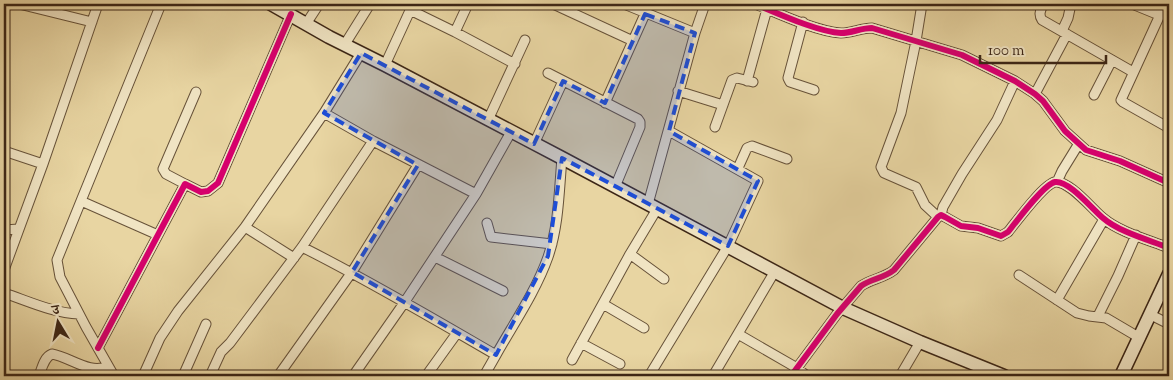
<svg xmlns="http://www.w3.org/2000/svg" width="1173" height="380" font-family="'Sorts Mill Goudy','Noto Serif Devanagari',serif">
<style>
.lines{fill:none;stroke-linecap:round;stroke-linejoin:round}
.street-casing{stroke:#675239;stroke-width:11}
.secondary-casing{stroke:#3c2616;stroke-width:15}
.street{stroke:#f0e4c3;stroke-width:9}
.secondary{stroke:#f0e4c3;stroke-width:12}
.cycleway-casing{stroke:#f0e4c3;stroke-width:9}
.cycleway{stroke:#d6006c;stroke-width:6}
.marked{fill:#1d4ed8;fill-opacity:0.2;stroke:#1d4ed8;stroke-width:4;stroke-dasharray:10 6;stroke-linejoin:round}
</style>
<rect width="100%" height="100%" fill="#e8d5a2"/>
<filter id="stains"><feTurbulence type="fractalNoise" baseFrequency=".004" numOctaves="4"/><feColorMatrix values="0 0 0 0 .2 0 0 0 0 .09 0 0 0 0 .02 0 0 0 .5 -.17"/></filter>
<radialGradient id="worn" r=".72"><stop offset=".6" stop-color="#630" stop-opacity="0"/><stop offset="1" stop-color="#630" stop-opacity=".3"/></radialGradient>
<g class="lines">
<defs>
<path id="street" d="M 19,4 L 92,22
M 553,4 L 633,41
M 624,4 L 695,33
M 755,4 C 777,13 818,32 841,33 C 852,33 861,28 872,28 L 962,55 L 1015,81 L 1035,94 L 1043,101 L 1065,131 L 1086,150 L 1120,161 L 1169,183
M 922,4 L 916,41 L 901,113 L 881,167 L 884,173 L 916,187 L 925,205 L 938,217
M 1043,4 C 1041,10 1038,14 1042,20 L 1133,72
M 1132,4 L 1159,15
M 1165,4 L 1121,100 L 1123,102 L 1169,128
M 410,10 L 455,32 L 515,64
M 803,22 L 788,78 L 790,82 L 814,90
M 306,24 L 319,4
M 1062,31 L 1068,18 L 1071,4
M 455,32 L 468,4
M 345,44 L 370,4
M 385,65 L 413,4
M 548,73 L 638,119 L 640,122 L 640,127 L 615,187
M 747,81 L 767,9
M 678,91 L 723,105
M 1035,94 L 1067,34
M 1094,95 L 1112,60
M 605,103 L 645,14
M 488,120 L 525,40
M 715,127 L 732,80 L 737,78 L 753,82
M 373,141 L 476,194
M 534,144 L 563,81
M 4,151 L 43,164
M 738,168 L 747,148 L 752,146 L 787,159
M 1057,182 L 1062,171 L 1078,145
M 185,184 L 166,174 L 163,169 L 196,92
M 81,201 L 158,235
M 648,204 L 695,33 L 705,4
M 941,215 L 943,207 L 962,174 L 997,120 L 1015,81
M 487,223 L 491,237 L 552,244
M 245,227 L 294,258
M 4,230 L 19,229
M 302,247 C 368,280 432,318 496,355 L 484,376
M 630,254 L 664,279
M 435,257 L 503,291
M 4,270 L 43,164 L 98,4
M 1019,275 L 1077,313 L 1089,316 L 1106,318 L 1140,338
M 4,293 C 28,301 53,313 79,314
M 1159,295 L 1169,298
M 1057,300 L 1104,219
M 603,304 L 644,328
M 1151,315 L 1169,324
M 1098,316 L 1118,276 L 1136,235
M 738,334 L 797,368 L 807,376
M 581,343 L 620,364
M 98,348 L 185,184 L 201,192 L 208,191 L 218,183 L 291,14
M 496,355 C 514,323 536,291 548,257 C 559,225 559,191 562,158
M 572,360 L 630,254 L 657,209
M 39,376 C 42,368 44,357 52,354 C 70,357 90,375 108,366
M 114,376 L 86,327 L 60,277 L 57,260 L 161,4
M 143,376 L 160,338 L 178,311 L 245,227 L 324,113 L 361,53
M 183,376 L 206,324
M 210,376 L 221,352 L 230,343 L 302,247 L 373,141 L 324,113
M 278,376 L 352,272 L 418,165
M 353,376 L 404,303 L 476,194 L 511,132
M 426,376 L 457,333
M 649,376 L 728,246 L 758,181 L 669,131
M 713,376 L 775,271
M 791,376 L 837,314 L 861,286 C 871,279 884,278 894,270 L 938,217 L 941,215 L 945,217 L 961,226 L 978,228 L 1001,236 L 1008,232 C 1016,222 1044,184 1055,182 C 1069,180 1092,209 1103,218 C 1119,232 1149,240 1169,248
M 900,376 L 920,342"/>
<path id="secondary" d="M 271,4 L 329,37 L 385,65 L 562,158 L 843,308 L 920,342 L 1004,376
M 1121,376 L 1169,274"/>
</defs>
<use href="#street" class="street-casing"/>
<use href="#secondary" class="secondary-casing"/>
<use href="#street" class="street"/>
<use href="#secondary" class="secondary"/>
<defs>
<path id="cycleway" d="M 755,4 C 777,13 818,32 841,33 C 852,33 861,28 872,28 L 962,55 L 1015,81 L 1035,94 L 1043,101 L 1065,131 L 1086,150 L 1120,161 L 1169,183
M 98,348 L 185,184 L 201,192 L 208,191 L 218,183 L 291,14
M 791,376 L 837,314 L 861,286 C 871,279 884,278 894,270 L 938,217 L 941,215 L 945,217 L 961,226 L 978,228 L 1001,236 L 1008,232 C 1016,222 1044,184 1055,182 C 1069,180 1092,209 1103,218 C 1119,232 1149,240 1169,248"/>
</defs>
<use href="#cycleway" class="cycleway-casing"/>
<use href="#cycleway" class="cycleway"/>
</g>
<path class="marked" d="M 645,14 L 695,33 L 669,131 L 758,181 L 728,246 L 562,158 L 548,256 L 496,355 L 352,272 L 418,165 L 324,113 L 361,53 L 534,144 L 563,81 L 605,103 Z"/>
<rect width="1173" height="380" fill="none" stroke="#e8d5a2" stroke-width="20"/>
<rect x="5" y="5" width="1163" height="370" fill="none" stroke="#3c2616" stroke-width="2.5"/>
<rect x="10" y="10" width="1153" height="360" fill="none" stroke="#3c2616"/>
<g transform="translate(58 322) rotate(350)" stroke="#f0e4c3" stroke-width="4" paint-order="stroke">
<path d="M0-4L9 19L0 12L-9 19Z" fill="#3c2616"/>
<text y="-8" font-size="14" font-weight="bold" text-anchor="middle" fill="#3c2616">उ</text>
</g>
<path d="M980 55v8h126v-8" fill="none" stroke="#3c2616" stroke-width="2.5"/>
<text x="988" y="55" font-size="15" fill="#3c2616" stroke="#f0e4c3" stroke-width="4" paint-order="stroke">100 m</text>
<rect width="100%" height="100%" filter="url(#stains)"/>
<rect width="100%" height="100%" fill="url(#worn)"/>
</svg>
